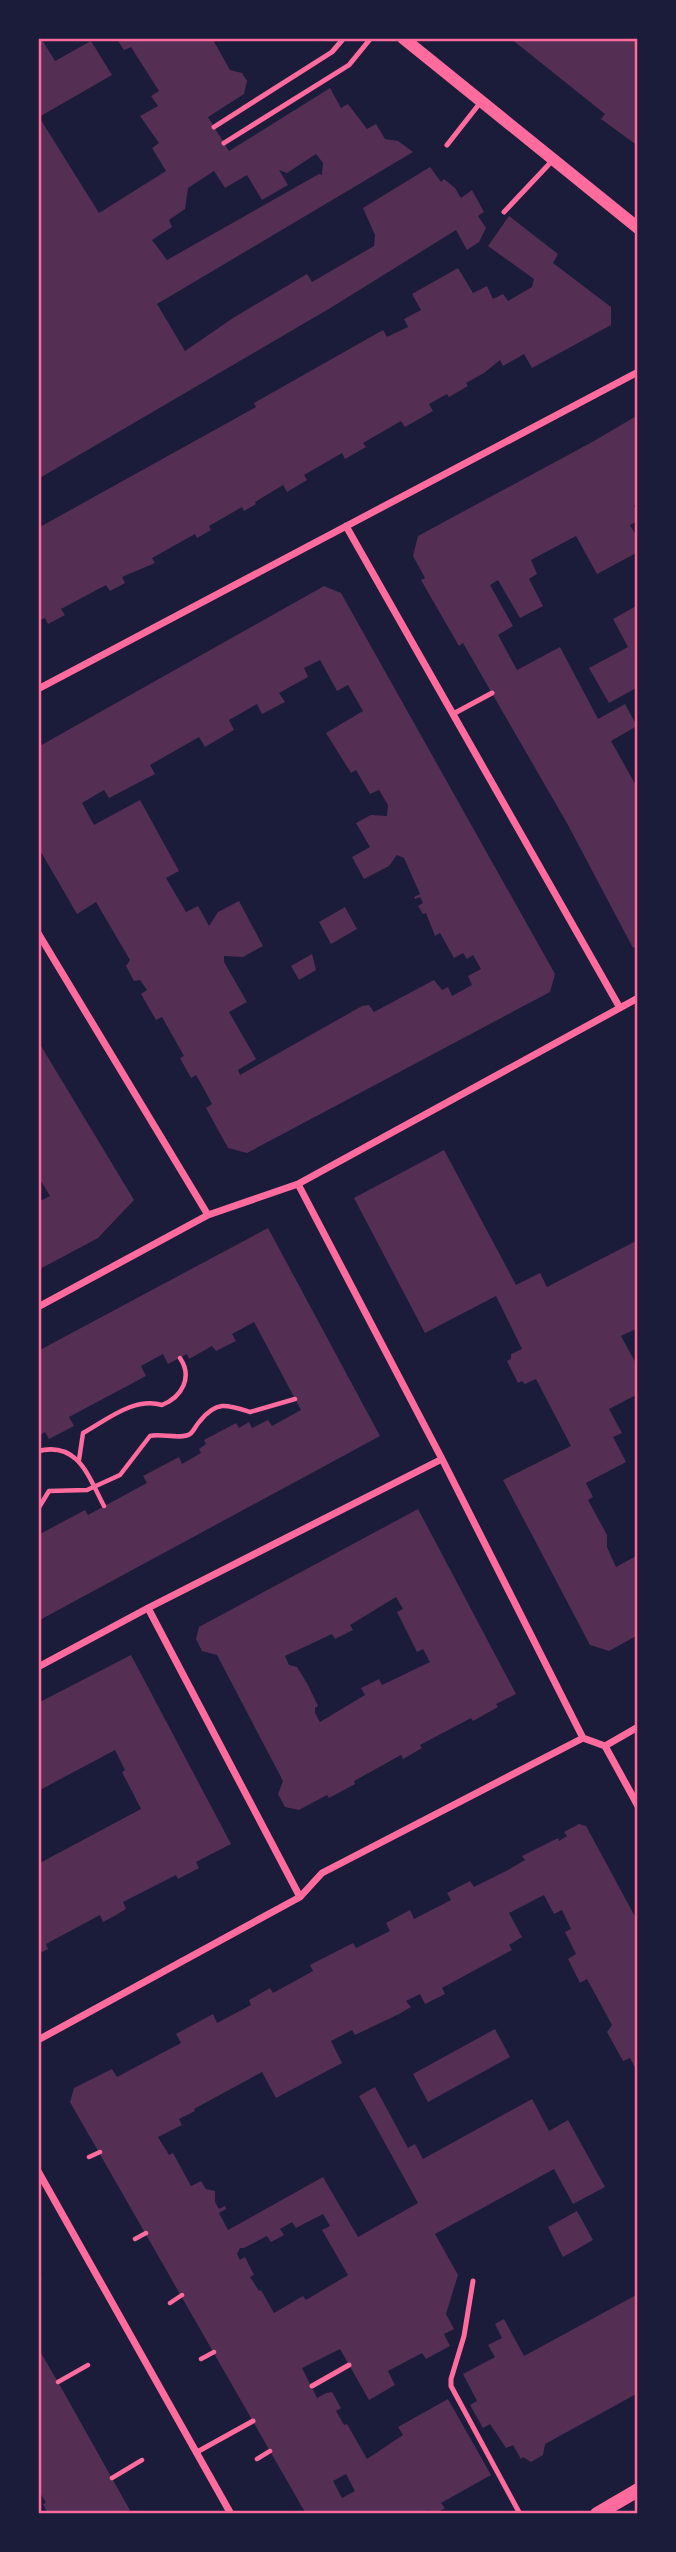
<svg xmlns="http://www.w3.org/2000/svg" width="676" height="2552" font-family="'Noto Sans',sans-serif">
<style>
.building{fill:#542f53;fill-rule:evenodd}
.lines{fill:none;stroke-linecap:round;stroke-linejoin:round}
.path{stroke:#ff6b9d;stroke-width:4.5}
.service{stroke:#ff6b9d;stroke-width:5}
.minor{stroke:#ff6b9d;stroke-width:7}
.tertiary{stroke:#ff6b9d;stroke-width:12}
.secondary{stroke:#ff6b9d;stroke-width:14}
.neatline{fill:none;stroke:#ff6b9d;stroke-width:2.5}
</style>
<rect width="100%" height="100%" fill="#1b1b3a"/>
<path class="building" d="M 38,38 L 41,38 L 55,61 L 91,41 L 112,75 L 39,117 L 99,213 L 166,171 L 152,148 L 159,143 L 140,116 L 158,106 L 151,96 L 159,91 L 131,47 L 124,50 L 116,38 L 212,38 L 230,70 L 242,73 L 247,81 L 244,94 L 208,117 L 229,151 L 330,88 L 341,108 L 348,104 L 367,129 L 376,124 L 385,139 L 398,141 L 413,152 L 157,304 L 185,351 L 233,318 L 307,274 L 312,282 L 374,246 L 375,235 L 363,208 L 430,167 L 441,182 L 444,179 L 455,188 L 461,198 L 472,190 L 484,212 L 478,216 L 486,228 L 479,242 L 467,250 L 456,230 L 332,307 L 38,479 ZM 316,154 L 323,163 L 322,175 L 319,174 L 167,260 L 152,240 L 172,227 L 169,220 L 185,209 L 188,188 L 214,171 L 225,188 L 247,175 L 262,200 L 288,185 L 279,170 L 287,173 Z
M 510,38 L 638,38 L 638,146 L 601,119 L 605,114 Z
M 509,216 L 558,254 L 553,263 L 611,307 L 611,325 L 532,368 L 524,354 L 503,366 L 500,360 L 484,373 L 466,383 L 468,386 L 449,397 L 447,394 L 429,404 L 433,411 L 405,427 L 401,421 L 363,443 L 366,447 L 345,459 L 342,453 L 304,475 L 307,480 L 287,492 L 283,485 L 255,502 L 256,504 L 244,511 L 242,507 L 209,526 L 211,530 L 197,538 L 195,534 L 152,558 L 155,563 L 122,577 L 125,583 L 110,591 L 106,585 L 61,609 L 65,615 L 48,624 L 45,618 L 38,621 L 38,528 L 256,407 L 254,403 L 383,330 L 387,337 L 408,327 L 404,319 L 421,310 L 412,294 L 458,268 L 473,293 L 487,286 L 493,299 L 503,294 L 508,301 L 532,287 L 534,279 L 488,246 Z
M 638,415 L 638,500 L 634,506 L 638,513 L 638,521 L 630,525 L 638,539 L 638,552 L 597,574 L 576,536 L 531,560 L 537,574 L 529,579 L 543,606 L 520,618 L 498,580 L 490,585 L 513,626 L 498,635 L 517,670 L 560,647 L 598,719 L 625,704 L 637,726 L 611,741 L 638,789 L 638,946 L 633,948 L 568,825 L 463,643 L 459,646 L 421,580 L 425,578 L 413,556 L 418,536 L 594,441 Z
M 324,586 L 341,593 L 555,974 L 550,992 L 247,1153 L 228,1148 L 206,1108 L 212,1104 L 204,1089 L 196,1075 L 191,1078 L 180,1058 L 184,1056 L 162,1017 L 156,1020 L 141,994 L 147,990 L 140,980 L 134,981 L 126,966 L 130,960 L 96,902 L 77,914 L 38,847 L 38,747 ZM 320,660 L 337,691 L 348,685 L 363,711 L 326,733 L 351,773 L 356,770 L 370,794 L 379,790 L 388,805 L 387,816 L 371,815 L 356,823 L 370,847 L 352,857 L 364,879 L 389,866 L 397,855 L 404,858 L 420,894 L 414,897 L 415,899 L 420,897 L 423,903 L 418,906 L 423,914 L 426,913 L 435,936 L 440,933 L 454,958 L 463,953 L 467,959 L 473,955 L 481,969 L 468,976 L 472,985 L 452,996 L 448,987 L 442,990 L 434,980 L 374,1012 L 369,1005 L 362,1006 L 240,1075 L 238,1070 L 256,1059 L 229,1012 L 247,1002 L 224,962 L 224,956 L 243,957 L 263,946 L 239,901 L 218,912 L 209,926 L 198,906 L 186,912 L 166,878 L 179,871 L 140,800 L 94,825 L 82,803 L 104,790 L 109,798 L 155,774 L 150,765 L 199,737 L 205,747 L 234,730 L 229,720 L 257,704 L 262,714 L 285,702 L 279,693 L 308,677 L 304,668 Z
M 638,605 L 638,687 L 609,703 L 589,668 L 628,647 L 613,619 Z
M 345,907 L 357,929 L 331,944 L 319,922 Z
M 312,954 L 316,970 L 299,980 L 291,966 Z
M 38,1041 L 134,1200 L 98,1238 L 38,1270 L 38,1202 L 50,1196 L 38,1176 Z
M 444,1150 L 516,1285 L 540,1273 L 547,1287 L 638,1240 L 638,1328 L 621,1336 L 638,1367 L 638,1394 L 609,1409 L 622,1433 L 613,1437 L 626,1462 L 586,1483 L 593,1497 L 588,1500 L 607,1535 L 607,1547 L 616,1567 L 638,1555 L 638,1635 L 609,1651 L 590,1645 L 503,1480 L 571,1446 L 536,1379 L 525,1384 L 522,1381 L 518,1383 L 507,1361 L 511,1359 L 511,1354 L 522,1349 L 496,1296 L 425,1333 L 354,1198 Z
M 268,1228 L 380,1436 L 38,1621 L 38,1535 L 85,1510 L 88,1515 L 147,1483 L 143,1476 L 179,1457 L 182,1464 L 201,1453 L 199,1449 L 206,1444 L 204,1440 L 236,1423 L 239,1428 L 249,1422 L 252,1428 L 268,1420 L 272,1426 L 301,1410 L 254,1322 L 232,1334 L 236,1341 L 216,1351 L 212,1346 L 189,1359 L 187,1354 L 168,1364 L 163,1354 L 141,1366 L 146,1376 L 69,1417 L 74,1426 L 49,1439 L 45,1432 L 38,1436 L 38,1351 Z
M 418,1509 L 516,1694 L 496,1704 L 498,1707 L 473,1721 L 471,1718 L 420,1745 L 422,1748 L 403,1759 L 401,1755 L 354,1781 L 355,1784 L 329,1798 L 327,1795 L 299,1810 L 285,1807 L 278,1794 L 283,1781 L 217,1655 L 202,1651 L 196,1639 L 199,1627 ZM 396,1597 L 403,1609 L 397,1612 L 417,1652 L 423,1649 L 430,1662 L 382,1685 L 379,1679 L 361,1688 L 365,1695 L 320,1722 L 315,1713 L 315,1708 L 318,1706 L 308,1685 L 297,1667 L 289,1665 L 285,1656 L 332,1634 L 335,1639 L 353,1630 L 350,1625 Z
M 131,1655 L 231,1844 L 196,1862 L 199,1868 L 178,1879 L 176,1875 L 123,1902 L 126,1909 L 116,1915 L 103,1922 L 100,1915 L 46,1944 L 48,1949 L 38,1954 L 38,1864 L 141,1809 L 122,1772 L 125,1770 L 115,1750 L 38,1791 L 38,1703 Z
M 579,1824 L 586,1826 L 638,1922 L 638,2073 L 630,2058 L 623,2061 L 607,2032 L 612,2025 L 587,1979 L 580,1983 L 568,1959 L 576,1954 L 565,1932 L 571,1929 L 562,1910 L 554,1914 L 544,1895 L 509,1913 L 522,1937 L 509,1945 L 512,1950 L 442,1988 L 445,1994 L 425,2004 L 420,1994 L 406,2001 L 411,2007 L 399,2014 L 355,2035 L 352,2030 L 331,2041 L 342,2063 L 276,2098 L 262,2072 L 194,2109 L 195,2111 L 179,2119 L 182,2125 L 158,2137 L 169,2155 L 173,2153 L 191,2186 L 201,2181 L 206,2189 L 215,2191 L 215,2202 L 219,2209 L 225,2206 L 226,2209 L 219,2213 L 228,2230 L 323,2177 L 358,2237 L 418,2203 L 359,2096 L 375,2087 L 408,2148 L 415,2144 L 423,2159 L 532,2099 L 549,2131 L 568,2120 L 605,2187 L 573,2204 L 554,2169 L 435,2234 L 458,2275 L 446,2314 L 454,2329 L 444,2334 L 450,2346 L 426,2359 L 422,2353 L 388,2371 L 395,2385 L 369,2400 L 340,2349 L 302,2368 L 317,2398 L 326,2393 L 332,2392 L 341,2408 L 336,2411 L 344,2425 L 347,2424 L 367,2459 L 403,2435 L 398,2427 L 448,2399 L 491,2475 L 441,2503 L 445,2508 L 435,2514 L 430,2514 L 428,2510 L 422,2514 L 306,2514 L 70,2102 L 74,2088 L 112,2069 L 117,2077 L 181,2043 L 176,2034 L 213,2014 L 217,2023 L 251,2005 L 249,2000 L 270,1988 L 273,1993 L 313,1971 L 310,1965 L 353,1943 L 356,1948 L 390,1931 L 386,1923 L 410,1910 L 414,1919 L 451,1900 L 447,1893 L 470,1881 L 474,1887 L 508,1870 L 525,1860 L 522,1856 L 558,1838 L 559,1841 L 567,1836 L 564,1832 ZM 323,2214 L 330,2226 L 322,2230 L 348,2275 L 306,2300 L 303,2296 L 274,2313 L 261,2290 L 259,2291 L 250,2277 L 254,2275 L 245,2257 L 240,2260 L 237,2254 L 240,2248 L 244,2248 L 267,2236 L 271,2242 L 284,2235 L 280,2229 L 292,2222 L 296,2228 ZM 346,2474 L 355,2491 L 342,2498 L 333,2481 Z
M 495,2029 L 510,2057 L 428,2102 L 413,2074 Z
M 577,2211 L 593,2240 L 563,2257 L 548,2227 Z
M 638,2294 L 638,2393 L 545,2444 L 543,2455 L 531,2462 L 523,2457 L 521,2459 L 513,2445 L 506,2448 L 490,2424 L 483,2428 L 470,2405 L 477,2401 L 463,2374 L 495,2357 L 488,2345 L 502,2338 L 495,2324 L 504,2319 L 524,2356 Z
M 38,2348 L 58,2382 L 132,2514 L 48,2514 L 43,2504 L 46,2503 L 38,2489 Z"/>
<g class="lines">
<path class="path" d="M 38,1451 C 79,1441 89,1478 104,1506
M 79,1460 L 83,1433 C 108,1419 134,1397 162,1405 C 182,1397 193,1377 180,1358
M 38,1509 L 49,1491 L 87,1490 L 120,1475 L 150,1436 C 161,1433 180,1440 190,1434 C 194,1431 196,1425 200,1421 C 217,1400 228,1405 250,1412 L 295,1399
M 89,2157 L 100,2152
M 135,2239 L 146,2233
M 38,2279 L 39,2279
M 170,2303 L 182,2295
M 201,2359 L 214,2352
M 58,2382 L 88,2365
M 257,2459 L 270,2451
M 112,2478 L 142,2460"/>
<path class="service" d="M 214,127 L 332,52 L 344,38
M 224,143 L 349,65 L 371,38
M 447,145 L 480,103
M 504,212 L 552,161
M 453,714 L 492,693
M 473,2281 L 464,2336 L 451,2379 L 451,2386 L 520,2514
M 312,2386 L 349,2365
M 197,2452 L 253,2421"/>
<path class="minor" d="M 346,526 L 620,1008
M 38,689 L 638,372
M 38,933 L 208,1215
M 298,1184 L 442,1459 L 583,1738 L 605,1746 L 638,1806
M 38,1307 L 208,1215 L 298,1184 L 638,998
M 148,1608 L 300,1897
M 38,1667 L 148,1608 L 442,1459
M 605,1746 L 638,1727
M 38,2040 L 300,1897 L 322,1873 L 583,1738
M 38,2171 L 231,2514"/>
<path class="tertiary" d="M 403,38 L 638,228"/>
<path class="secondary" d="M 597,2514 L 638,2490"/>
</g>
<rect width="676" height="2552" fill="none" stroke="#1b1b3a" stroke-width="80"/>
<rect x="40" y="40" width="596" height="2472" class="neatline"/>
</svg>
